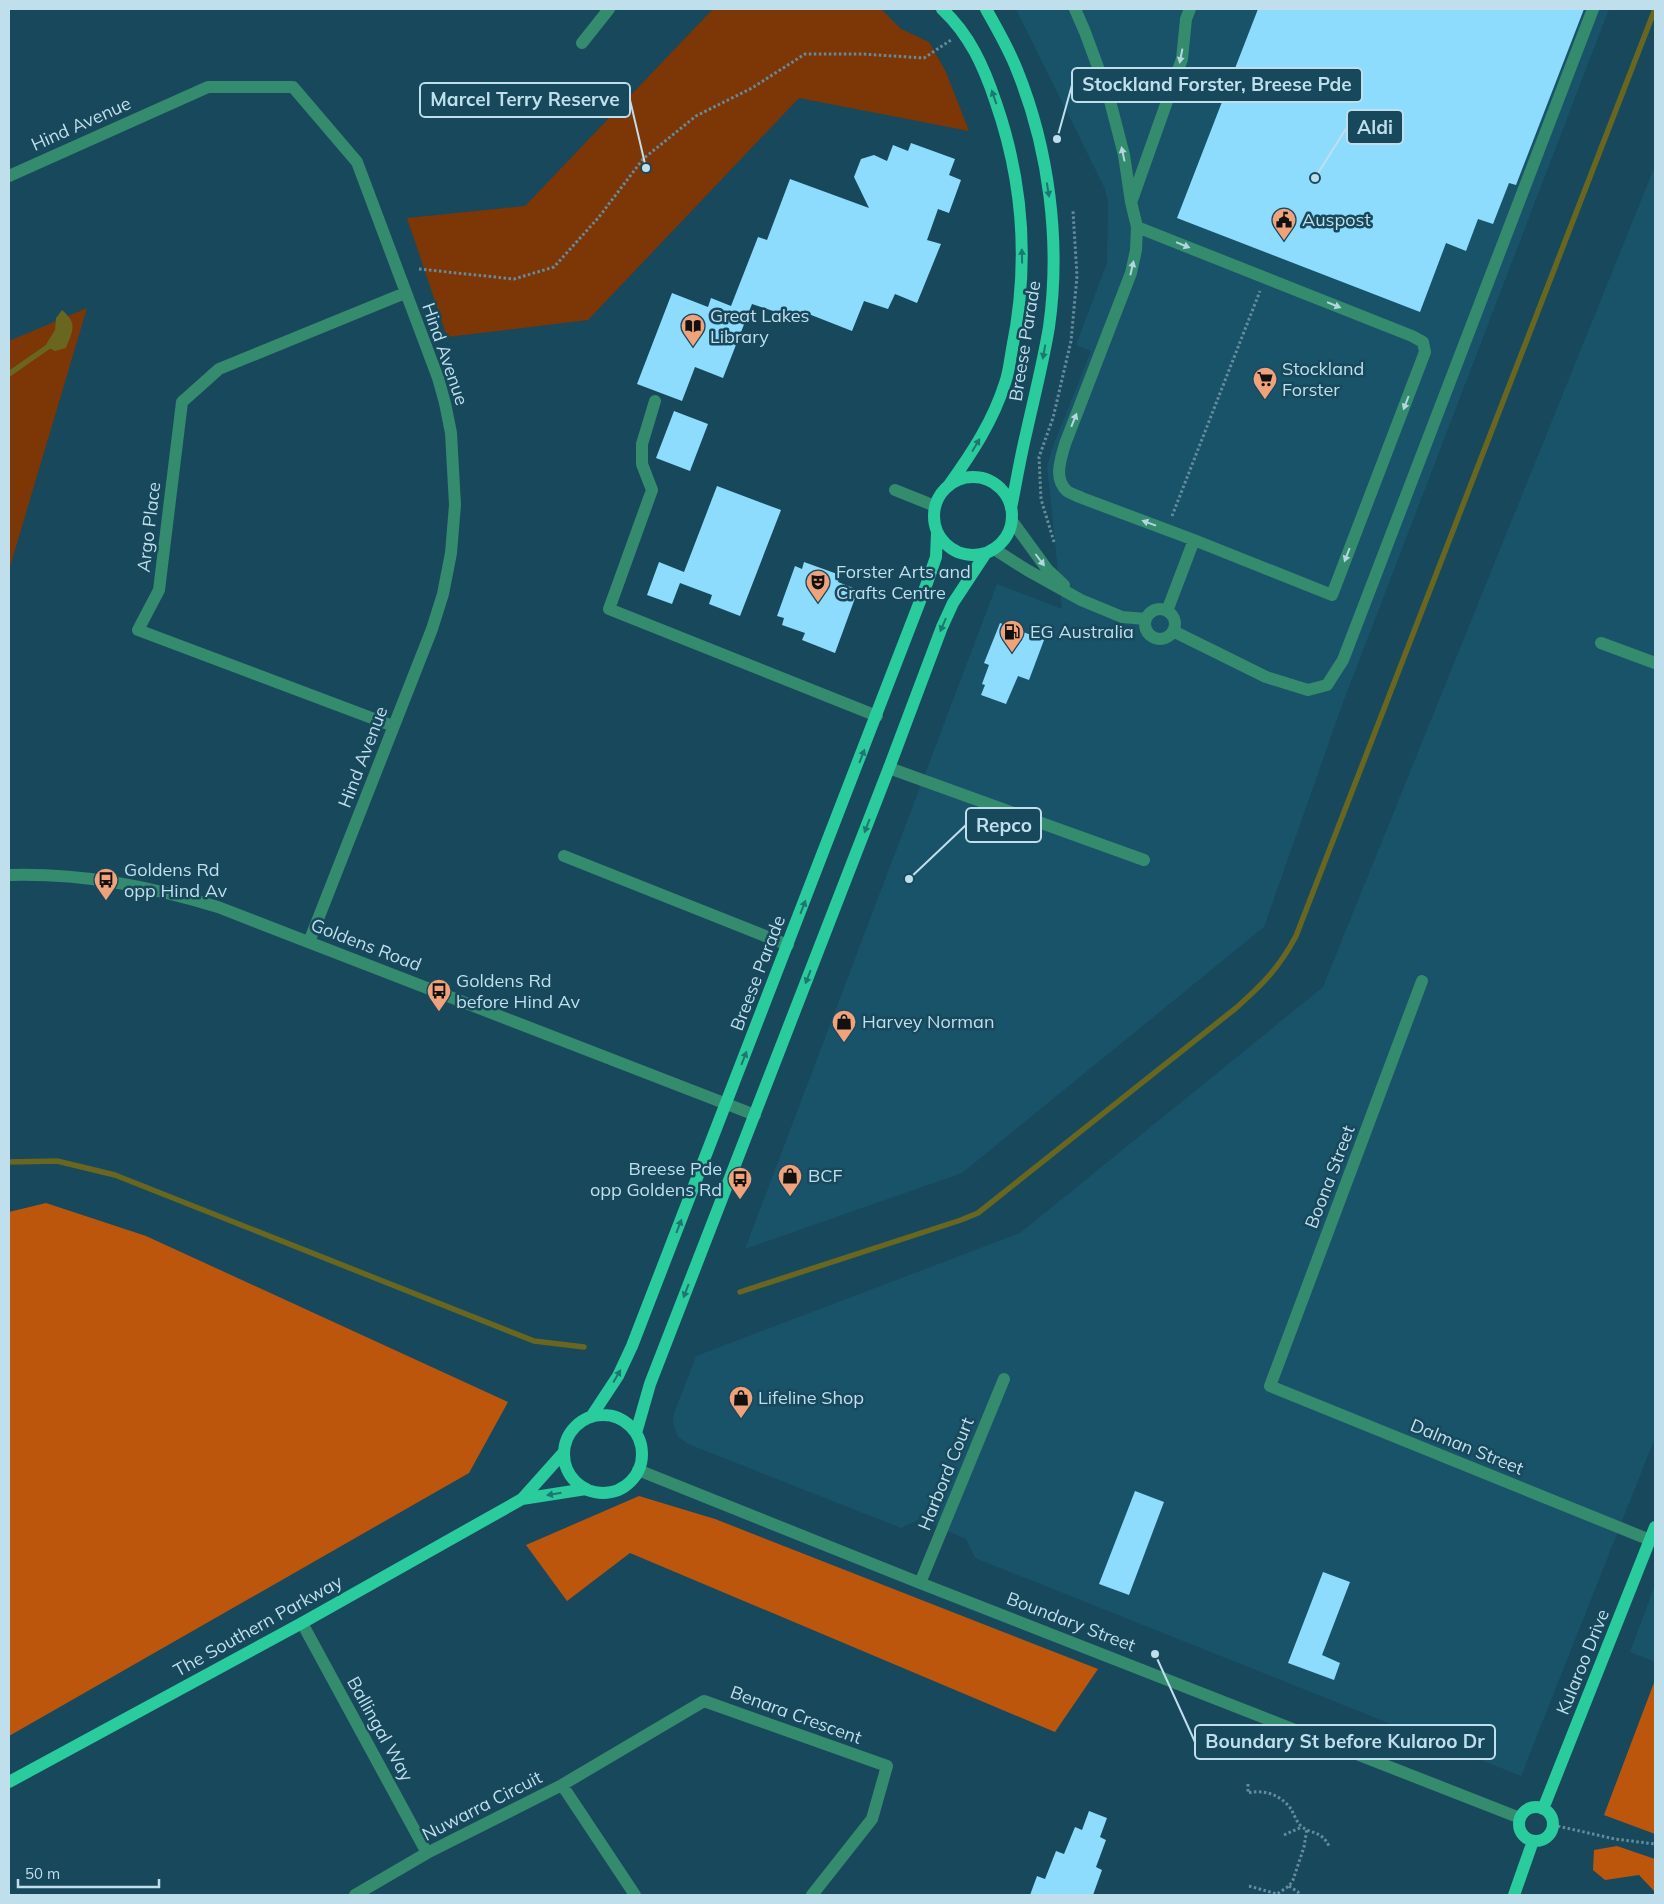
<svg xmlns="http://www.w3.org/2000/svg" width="1664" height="1904" font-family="Mulish,sans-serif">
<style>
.built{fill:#195369}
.green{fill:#7d3605}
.forest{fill:#bd560d}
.water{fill:#68661f}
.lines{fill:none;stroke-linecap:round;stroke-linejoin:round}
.stream{stroke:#68661f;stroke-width:5.5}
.building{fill:#8ddcfe}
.path{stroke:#648c9d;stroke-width:3;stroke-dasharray:2.5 2.5;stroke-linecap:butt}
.minor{stroke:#348b6e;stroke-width:12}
.major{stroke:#2acb9c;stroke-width:12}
.oneway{fill:#b2d7e0}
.oneway2{fill:#1e7672}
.labels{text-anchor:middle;stroke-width:5;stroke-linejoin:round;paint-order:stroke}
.street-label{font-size:18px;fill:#c0dfed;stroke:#18485b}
.poi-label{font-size:18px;fill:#c0dfed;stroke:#18485b;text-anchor:start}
.leader{fill:none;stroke:#c0dfed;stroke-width:2}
.callout-dot{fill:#c0dfed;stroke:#18485b;stroke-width:2}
.callout{fill:#18485b;stroke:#c0dfed;stroke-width:2}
.callout-label{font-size:19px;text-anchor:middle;font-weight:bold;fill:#c0dfed}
</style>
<rect width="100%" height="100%" fill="#18485b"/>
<path class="built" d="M 1016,9 L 1609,9 L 1341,708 L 1264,927 L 962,1173 L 745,1249 L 997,584 L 1062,609 L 1047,466 L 1052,449 L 1091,351 L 1076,345 L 1107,263 L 1108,202 L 1105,189 Z
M 1655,166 L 1655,1438 L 1521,1776 L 975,1558 L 966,1539 L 920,1519 L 901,1528 L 688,1444 L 678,1437 L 673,1424 L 674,1413 L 696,1356 L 1020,1233 L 1323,987 Z
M 1655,1585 L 1655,1662 L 1630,1652 Z"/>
<path class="green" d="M 713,9 L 881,9 L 901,29 L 929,42 L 946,72 L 969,131 L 799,98 L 588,320 L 447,337 L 407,218 L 525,206 Z
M 87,308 L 9,570 L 9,341 Z"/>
<path class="forest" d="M 46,1203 L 146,1236 L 508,1402 L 469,1473 L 9,1736 L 9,1212 Z
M 639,1496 L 715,1519 L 1098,1669 L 1055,1732 L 630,1553 L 567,1601 L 526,1545 Z
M 1655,1680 L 1655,1834 L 1604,1815 Z
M 1617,1846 L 1655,1859 L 1655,1892 L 1639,1875 L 1605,1880 L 1593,1870 L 1594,1850 Z"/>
<path class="water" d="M 62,310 C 78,324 73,330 66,348 L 55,351 L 45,346 L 55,330 L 56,318 Z"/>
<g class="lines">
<path class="stream" d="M 9,374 L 52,344
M 9,1162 L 57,1161 L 115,1175 L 534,1341 L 584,1347
M 740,1292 L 961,1220 L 978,1213 L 1236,1008 C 1263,984 1279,968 1296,936 L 1655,9"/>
</g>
<path class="building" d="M 1258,9 L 1584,9 L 1516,185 L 1509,183 L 1493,224 L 1478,219 L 1466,251 L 1446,243 L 1420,312 L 1177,218 Z
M 911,143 L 955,159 L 949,175 L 961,180 L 949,213 L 938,209 L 927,240 L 941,244 L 917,303 L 895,294 L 888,309 L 864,301 L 852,331 L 801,311 L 797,319 L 752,304 L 723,378 L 695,367 L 682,401 L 637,384 L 672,293 L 708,307 L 711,298 L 731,306 L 758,237 L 767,240 L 790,179 L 869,208 L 854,177 L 861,159 L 874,155 L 887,161 L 893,145 L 908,151 Z
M 674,411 L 708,424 L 690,471 L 656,458 Z
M 717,486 L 781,510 L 740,616 L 709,604 L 712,595 L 680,583 L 672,604 L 647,595 L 659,562 L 684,572 Z
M 804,562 L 840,575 L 838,582 L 858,590 L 835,653 L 802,640 L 805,633 L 782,625 L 784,618 L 777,616 L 795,566 L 802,569 Z
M 1000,623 L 1044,640 L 1029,680 L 1018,676 L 1006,704 L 981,695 L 985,685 L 982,684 L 989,665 L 984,663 Z
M 1135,1491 L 1164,1502 L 1129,1595 L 1099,1584 Z
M 1323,1572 L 1350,1582 L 1322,1655 L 1340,1663 L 1334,1680 L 1288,1663 Z
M 1089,1811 L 1107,1818 L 1100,1837 L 1106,1840 L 1096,1867 L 1102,1870 L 1093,1895 L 1030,1895 L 1037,1876 L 1045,1879 L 1056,1851 L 1064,1854 L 1075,1827 L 1082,1830 Z"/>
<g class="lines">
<path class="path" d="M 419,269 L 514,279 L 554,267 L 599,217 L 643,159 L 696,116 L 752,88 L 805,54 L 862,54 L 924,58 L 951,40
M 1172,516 L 1260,291
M 1054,542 L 1041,499 L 1039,457 L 1053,418 L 1071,341 L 1077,276 L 1073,211
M 1248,1784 L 1248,1793 C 1264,1789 1281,1795 1291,1809 C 1294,1814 1296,1821 1301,1826 C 1312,1835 1321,1830 1329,1846
M 1553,1825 L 1615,1839 L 1655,1844
M 1284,1835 L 1302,1827
M 1249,1886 L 1277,1894 L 1289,1886 L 1293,1880 L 1304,1847 L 1307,1828
M 1289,1886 L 1298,1892 L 1299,1895"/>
<path class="minor" d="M 1075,9 L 1085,32 L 1109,97 L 1124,155 L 1131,202 L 1137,227 L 1136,250 L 1131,273 L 1065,444 C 1061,459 1053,478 1067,491 C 1071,494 1078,496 1082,498 L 1194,540 L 1332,595 L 1425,352 L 1423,342 L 1412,336 L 1137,227
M 582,43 L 609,9
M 9,176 L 208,87 L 293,87 L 357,162 L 438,378 L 445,403 L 451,433 L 455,505 L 451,553 L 443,594 L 432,629 L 309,942
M 1132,200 L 1182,59 L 1186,19 L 1190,9
M 655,401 L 642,444 L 642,464 L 652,490 L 609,609 L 877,716
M 895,490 L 935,506
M 1012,521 L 1047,569 L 1064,585
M 994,549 L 1027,570 L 1081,600 L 1122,617 L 1146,619
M1145 624a15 15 0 1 1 30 0a15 15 0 1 1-30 0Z
M 1167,611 L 1194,540
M 1173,631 L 1266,677 L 1308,690 L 1327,685 L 1343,660 L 1593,9
M 1601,643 L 1655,663
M 393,726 L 138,630 L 159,590 L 182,402 L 219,369 L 405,293
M 889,768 L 1144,860
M 564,856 L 788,945
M 9,875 C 82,873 148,886 218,907 L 755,1115
M 1422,981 L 1270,1386 L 1650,1540
M 638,1470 L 920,1583 L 1520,1818
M 920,1583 L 1004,1379
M 302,1623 L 427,1853
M 562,1785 L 635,1895
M 355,1895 L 427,1853 L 562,1785 L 704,1701 L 887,1766 L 872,1819 L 812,1895"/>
<path class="major" d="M 942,9 C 970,35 984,67 996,103 C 1024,184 1029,266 1012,349 C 1010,360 1009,372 1005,383 C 993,421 972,453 949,485
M 986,9 C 997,29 1009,49 1017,70 C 1049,149 1061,242 1049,327 C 1043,363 1034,398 1026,434 C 1020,459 1016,484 1011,508
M934 516a39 39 0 1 1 78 0a39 39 0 1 1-78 0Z
M564 1454a39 39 0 1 1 78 0a39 39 0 1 1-78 0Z
M 591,1417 L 618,1376 L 632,1346 L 927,583 L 936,557 L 937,533
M 636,1433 L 650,1384 L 889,768 L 942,627 L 953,603 L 986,553
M 522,1499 L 586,1489
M 9,1782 L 302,1623 L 522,1499 L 564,1452
M1519 1824a17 17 0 1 1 34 0a17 17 0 1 1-34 0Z
M 1543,1809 L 1655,1527
M 1514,1895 L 1533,1841"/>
</g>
<defs><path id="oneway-solid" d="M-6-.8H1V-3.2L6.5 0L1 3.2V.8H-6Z" transform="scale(1.25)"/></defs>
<g class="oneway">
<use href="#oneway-solid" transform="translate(1181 56) rotate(101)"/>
<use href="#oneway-solid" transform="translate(1123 154) rotate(-102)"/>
<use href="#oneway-solid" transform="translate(1183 245) rotate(22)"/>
<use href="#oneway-solid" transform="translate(1132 268) rotate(-77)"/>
<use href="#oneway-solid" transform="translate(1334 305) rotate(22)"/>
<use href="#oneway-solid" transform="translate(1406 403) rotate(111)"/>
<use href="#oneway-solid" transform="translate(1074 420) rotate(-68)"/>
<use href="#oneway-solid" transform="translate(1149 523) rotate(-160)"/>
<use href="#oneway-solid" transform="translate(1347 555) rotate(111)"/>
<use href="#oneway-solid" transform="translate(1040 560) rotate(53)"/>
</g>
<g class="oneway2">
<use href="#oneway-solid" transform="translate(994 97) rotate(-109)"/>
<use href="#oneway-solid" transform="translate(1048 190) rotate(81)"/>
<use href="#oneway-solid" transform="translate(1022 256) rotate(-91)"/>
<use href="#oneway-solid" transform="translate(1044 352) rotate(100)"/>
<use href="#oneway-solid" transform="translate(976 445) rotate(-59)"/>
<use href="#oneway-solid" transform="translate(943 625) rotate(113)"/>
<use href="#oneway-solid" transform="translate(862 756) rotate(-69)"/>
<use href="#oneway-solid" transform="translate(867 826) rotate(111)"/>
<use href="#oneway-solid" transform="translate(803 907) rotate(-69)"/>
<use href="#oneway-solid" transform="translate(808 977) rotate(111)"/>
<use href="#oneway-solid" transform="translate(744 1058) rotate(-69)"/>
<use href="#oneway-solid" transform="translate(679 1226) rotate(-69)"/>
<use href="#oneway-solid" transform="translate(686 1291) rotate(111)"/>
<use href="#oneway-solid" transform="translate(617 1376) rotate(-60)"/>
<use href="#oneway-solid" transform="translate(554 1494) rotate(171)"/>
</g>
<defs>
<symbol id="civic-pin" viewBox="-11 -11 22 30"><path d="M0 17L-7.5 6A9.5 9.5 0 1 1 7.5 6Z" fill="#f0a27a" stroke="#18485b"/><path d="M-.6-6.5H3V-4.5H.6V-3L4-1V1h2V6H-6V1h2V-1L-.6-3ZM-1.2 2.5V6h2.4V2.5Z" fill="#111"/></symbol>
<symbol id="library-pin" viewBox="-11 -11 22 30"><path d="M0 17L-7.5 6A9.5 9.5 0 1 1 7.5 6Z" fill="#f0a27a" stroke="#18485b"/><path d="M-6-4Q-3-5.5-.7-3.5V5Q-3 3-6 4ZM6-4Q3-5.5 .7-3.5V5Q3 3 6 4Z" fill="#111"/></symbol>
<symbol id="supermarket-pin" viewBox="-11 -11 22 30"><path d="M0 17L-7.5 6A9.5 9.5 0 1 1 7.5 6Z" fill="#f0a27a" stroke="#18485b"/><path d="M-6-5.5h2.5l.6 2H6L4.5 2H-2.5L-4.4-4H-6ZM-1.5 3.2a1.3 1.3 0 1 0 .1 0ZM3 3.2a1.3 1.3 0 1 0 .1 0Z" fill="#111"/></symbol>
<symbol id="theatre-pin" viewBox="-11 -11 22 30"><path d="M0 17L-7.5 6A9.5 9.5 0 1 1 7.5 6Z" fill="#f0a27a" stroke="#18485b"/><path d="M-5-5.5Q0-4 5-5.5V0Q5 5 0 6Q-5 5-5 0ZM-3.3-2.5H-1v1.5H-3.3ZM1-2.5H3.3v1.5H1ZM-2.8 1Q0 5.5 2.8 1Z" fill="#111"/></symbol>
<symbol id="fuel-pin" viewBox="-11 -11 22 30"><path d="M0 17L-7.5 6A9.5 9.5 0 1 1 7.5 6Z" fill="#f0a27a" stroke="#18485b"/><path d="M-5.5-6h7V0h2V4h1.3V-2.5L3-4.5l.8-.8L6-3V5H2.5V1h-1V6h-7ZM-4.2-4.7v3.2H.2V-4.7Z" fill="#111"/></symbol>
<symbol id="bus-pin" viewBox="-11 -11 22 30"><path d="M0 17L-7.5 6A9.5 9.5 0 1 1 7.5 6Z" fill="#f0a27a" stroke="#18485b"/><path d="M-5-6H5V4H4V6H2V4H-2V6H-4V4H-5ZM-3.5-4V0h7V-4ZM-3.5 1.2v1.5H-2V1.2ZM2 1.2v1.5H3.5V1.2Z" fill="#111"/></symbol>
<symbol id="shop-pin" viewBox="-11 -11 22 30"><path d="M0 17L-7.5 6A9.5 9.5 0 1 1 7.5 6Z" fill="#f0a27a" stroke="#18485b"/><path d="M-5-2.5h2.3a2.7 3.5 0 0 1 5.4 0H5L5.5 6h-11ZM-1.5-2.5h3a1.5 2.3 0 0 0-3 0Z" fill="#111"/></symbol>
</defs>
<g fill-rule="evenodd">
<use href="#civic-pin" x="1270" y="206" width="28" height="38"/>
<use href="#library-pin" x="679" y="312" width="28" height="38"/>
<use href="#supermarket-pin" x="1251" y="365" width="28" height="38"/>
<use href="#theatre-pin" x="804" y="568" width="28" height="38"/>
<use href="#fuel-pin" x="998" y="618" width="28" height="38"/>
<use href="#bus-pin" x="92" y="866" width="28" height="38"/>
<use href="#bus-pin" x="425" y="977" width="28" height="38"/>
<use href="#shop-pin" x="830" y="1008" width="28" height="38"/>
<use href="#shop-pin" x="776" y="1162" width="28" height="38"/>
<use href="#bus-pin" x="726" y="1165" width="28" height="38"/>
<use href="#shop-pin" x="727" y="1384" width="28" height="38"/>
</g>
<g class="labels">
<g class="street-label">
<text transform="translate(81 124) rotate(-24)" y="6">Hind Avenue</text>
<text transform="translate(1025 341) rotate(-81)" y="6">Breese Parade</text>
<text transform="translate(445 354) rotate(71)" y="6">Hind Avenue</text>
<text transform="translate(149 527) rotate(-83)" y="6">Argo Place</text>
<text transform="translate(363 757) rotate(-69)" y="6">Hind Avenue</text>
<text transform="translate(366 945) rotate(21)" y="6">Goldens Road</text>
<text transform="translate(758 973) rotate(-69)" y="6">Breese Parade</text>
<text transform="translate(1330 1177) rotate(-69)" y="6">Boona Street</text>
<text transform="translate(1467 1447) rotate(22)" y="6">Dalman Street</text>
<text transform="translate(946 1474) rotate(-68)" y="6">Harbord Court</text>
<text transform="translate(1071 1622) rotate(21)" y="6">Boundary Street</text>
<text transform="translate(258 1626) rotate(-29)" y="6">The Southern Parkway</text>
<text transform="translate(1583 1662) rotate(-68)" y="6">Kularoo Drive</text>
<text transform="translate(796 1715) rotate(20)" y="6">Benara Crescent</text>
<text transform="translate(380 1729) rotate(61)" y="6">Ballingal Way</text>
<text transform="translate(482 1806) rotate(-27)" y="6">Nuwarra Circuit</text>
</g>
<g class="poi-label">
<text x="1302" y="226">Auspost</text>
<text x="710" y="322">Great Lakes<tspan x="710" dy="21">Library</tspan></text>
<text x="1282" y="375">Stockland<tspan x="1282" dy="21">Forster</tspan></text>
<text x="836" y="578">Forster Arts and<tspan x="836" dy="21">Crafts Centre</tspan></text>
<text x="1030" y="638">EG Australia</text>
<text x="124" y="876">Goldens Rd<tspan x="124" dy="21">opp Hind Av</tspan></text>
<text x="456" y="987">Goldens Rd<tspan x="456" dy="21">before Hind Av</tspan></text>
<text x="862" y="1028">Harvey Norman</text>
<text x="722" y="1175" text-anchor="end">Breese Pde<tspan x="722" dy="21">opp Goldens Rd</tspan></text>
<text x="808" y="1182">BCF</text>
<text x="758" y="1404">Lifeline Shop</text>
</g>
</g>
<path class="leader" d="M1057 139L1072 85M646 168L630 100M1315 178L1347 127M909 879L966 825M1155 1654L1195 1742"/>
<g class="callout-dot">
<circle cx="1057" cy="139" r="5"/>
<circle cx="646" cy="168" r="5"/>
<circle cx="1315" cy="178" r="5"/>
<circle cx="909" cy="879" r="5"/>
<circle cx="1155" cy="1654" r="5"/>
</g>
<g class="callout">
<rect x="1072" y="68" width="290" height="34" rx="5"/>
<rect x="420" y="83" width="210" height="34" rx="5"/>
<rect x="1347" y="110" width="56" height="34" rx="5"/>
<rect x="966" y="808" width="75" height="34" rx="5"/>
<rect x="1195" y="1725" width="300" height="34" rx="5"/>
</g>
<g class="callout-label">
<text x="1217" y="91">Stockland Forster, Breese Pde</text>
<text x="525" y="106">Marcel Terry Reserve</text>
<text x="1375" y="134">Aldi</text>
<text x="1004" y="832">Repco</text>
<text x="1345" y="1748">Boundary St before Kularoo Dr</text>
</g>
<rect width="1664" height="1904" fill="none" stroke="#c0dfed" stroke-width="20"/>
<path d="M18 1879v8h141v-8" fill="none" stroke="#c0dfed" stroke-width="2.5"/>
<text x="25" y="1879" font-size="15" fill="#c0dfed" stroke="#18485b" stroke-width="4" paint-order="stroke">50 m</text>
</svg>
